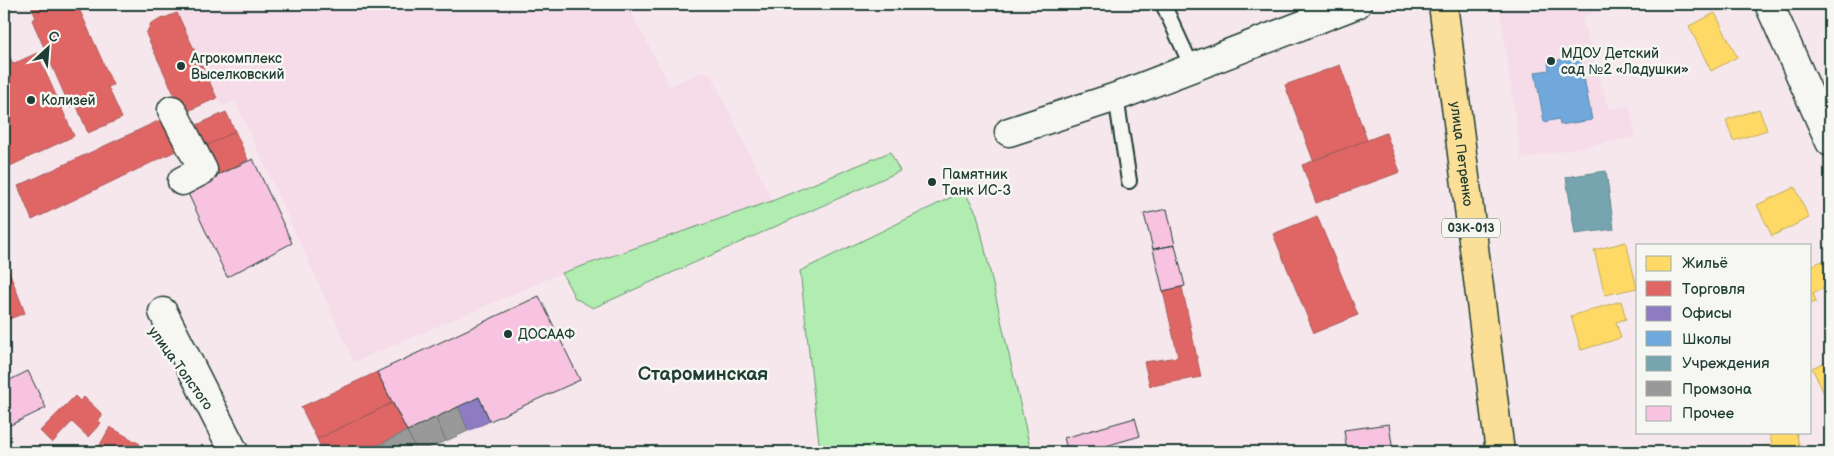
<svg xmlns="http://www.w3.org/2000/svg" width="1834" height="456" font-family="'Balsamiq Sans',sans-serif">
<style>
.built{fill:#f6dce9}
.green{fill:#b1ecb0;stroke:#689472}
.homes{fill:#ffd966;stroke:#bcaa57}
.shops{fill:#e06666;stroke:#a65a57}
.offices{fill:#8e7cc3;stroke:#6d6998}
.schools{fill:#6fa8dc;stroke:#5788aa}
.public{fill:#76a5af;stroke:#5c868a}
.industry{fill:#999;stroke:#747d7b}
.building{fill:#f7c3e1;stroke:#1f3d34}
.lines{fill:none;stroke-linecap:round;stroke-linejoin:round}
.lane-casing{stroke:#1f3d34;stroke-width:18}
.street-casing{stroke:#1f3d34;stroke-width:31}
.primary-casing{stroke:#1f3d34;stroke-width:31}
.lane{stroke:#f6f6f2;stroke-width:14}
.street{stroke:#f6f6f2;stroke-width:28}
.primary{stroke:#fbdf96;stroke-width:28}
.poi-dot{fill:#1f3d34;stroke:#f6f6f2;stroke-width:2}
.labels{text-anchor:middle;stroke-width:5;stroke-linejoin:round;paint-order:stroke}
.shield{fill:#f6f6f2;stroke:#60746d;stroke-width:1}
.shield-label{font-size:12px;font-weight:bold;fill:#1f3d34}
.poi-label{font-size:14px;fill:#1f3d34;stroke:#f6f6f2;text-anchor:start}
.street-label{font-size:14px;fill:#1f3d34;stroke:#f6f6f2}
.district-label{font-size:19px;font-weight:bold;fill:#1f3d34;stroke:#f6f6f2}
</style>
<rect width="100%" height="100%" fill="#f6e7ed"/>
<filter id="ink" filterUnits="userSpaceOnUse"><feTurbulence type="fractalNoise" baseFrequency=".02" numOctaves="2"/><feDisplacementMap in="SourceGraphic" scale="10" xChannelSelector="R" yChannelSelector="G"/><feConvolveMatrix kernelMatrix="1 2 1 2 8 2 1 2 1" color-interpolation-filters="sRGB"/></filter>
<g filter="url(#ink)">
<path class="built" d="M 172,4 L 627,4 L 670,86 L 701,72 L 711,74 L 772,201 L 562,273 L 354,362 L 235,101 L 221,107 Z
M 1499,4 L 1625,4 L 1582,17 L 1609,109 L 1630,105 L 1636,137 L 1521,159 Z"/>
<path class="green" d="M 890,152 L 900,171 L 593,308 L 575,298 L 562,273 L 772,201 Z
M 964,191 L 977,214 L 1031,452 L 820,452 L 800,271 Z"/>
<path class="homes" d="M 1715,13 L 1737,57 L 1711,71 L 1689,26 Z
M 1759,109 L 1767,130 L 1733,141 L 1726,120 Z
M 1795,187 L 1809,218 L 1772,236 L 1757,205 Z
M 1626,242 L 1637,288 L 1605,295 L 1594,250 Z
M 1825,260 L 1830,272 L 1830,286 L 1813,293 L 1816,302 L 1810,304 L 1810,266 Z
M 1621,301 L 1626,319 L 1616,322 L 1621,338 L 1581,350 L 1571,316 Z
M 1830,360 L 1830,401 L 1828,402 L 1812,368 Z
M 1769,432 L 1796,432 L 1801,452 L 1744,452 L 1772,445 Z
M 1691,448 L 1692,452 L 1665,452 Z"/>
<path class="shops" d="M 30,4 L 77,4 L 113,85 L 108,87 L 122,118 L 88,133 L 76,104 L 70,107 L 32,20 L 36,18 Z
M 177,13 L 217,98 L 188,111 L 179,105 L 146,34 L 151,23 Z
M 8,53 L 13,64 L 37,53 L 74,136 L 8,167 L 4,159 L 4,55 Z
M 1340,65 L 1367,140 L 1313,160 L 1285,85 Z
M 226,112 L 235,131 L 201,149 L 190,128 Z
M 169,116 L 184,147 L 32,220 L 18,186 Z
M 235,131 L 248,160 L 214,176 L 201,149 Z
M 1386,133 L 1400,172 L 1316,203 L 1302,165 Z
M 1317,216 L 1358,315 L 1314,333 L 1273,234 Z
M 4,258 L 25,313 L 4,321 Z
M 1182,287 L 1201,377 L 1150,386 L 1144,362 L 1178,357 L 1163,291 Z
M 377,372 L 392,403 L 317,439 L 301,407 Z
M 75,396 L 80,401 L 84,397 L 103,415 L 98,420 L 101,423 L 88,437 L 72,422 L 52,443 L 40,431 Z
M 392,403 L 407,431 L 364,452 L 323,452 L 317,439 Z
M 110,427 L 140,444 L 135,452 L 96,452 Z
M 165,448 L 187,448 L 187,452 L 165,452 Z"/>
<path class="offices" d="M 479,397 L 490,421 L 468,431 L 458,406 Z"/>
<path class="schools" d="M 1580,56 L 1592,120 L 1560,125 L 1559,119 L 1544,122 L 1535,72 L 1549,70 L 1548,62 Z"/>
<path class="public" d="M 1606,171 L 1614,229 L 1575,234 L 1566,177 Z"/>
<path class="industry" d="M 458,406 L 468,431 L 446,441 L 435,416 Z
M 435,416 L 446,441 L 417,452 L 407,431 Z
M 407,431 L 417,452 L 377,452 L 375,447 Z"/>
<path class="building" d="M 253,159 L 292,243 L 227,277 L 186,189 Z
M 1167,209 L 1175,245 L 1153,249 L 1144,214 Z
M 1175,245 L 1185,286 L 1163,291 L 1153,249 Z
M 539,296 L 580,380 L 490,421 L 479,397 L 407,431 L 377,372 Z
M 28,371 L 46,408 L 4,428 L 4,383 Z
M 1135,418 L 1140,436 L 1085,452 L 1068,452 L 1064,438 Z
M 1389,424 L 1393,452 L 1347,452 L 1344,430 Z"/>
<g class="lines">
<defs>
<path id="lane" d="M 1163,4 L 1192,67
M 1116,97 L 1129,181"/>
<path id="street" d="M 1769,4 L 1830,142
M 172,110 L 203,170 L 182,181
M 1009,132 L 1116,97 L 1357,4
M 163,312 L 234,452"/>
<g id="primary">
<path id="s1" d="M 1443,4 L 1500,452"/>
</g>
</defs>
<use href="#lane" class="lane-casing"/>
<use href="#street" class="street-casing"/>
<use href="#primary" class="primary-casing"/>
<use href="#lane" class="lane"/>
<use href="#street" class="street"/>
<use href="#primary" class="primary"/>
</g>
</g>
<g class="poi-dot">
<circle cx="1551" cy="61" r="5"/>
<circle cx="181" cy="66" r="5"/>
<circle cx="31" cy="100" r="5"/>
<circle cx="932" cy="182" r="5"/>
<circle cx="508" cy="334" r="5"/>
</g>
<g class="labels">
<rect class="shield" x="1442" y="218.5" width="58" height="19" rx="4"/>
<g class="shield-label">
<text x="1471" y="232">03К-013</text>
</g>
<g class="poi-label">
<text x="1561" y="58">МДОУ Детский<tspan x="1561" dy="16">сад №2 «Ладушки»</tspan></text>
<text x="191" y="63">Агрокомплекс<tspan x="191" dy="16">Выселковский</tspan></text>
<text x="41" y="105">Колизей</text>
<text x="942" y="179">Памятник<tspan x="942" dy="16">Танк ИС-3</tspan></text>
<text x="518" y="339">ДОСААФ</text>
</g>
<g class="street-label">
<text dy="5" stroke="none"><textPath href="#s1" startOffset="151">улица Петренко</textPath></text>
<text transform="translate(181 368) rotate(54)" y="5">улица Толстого</text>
</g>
<g class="district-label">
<text x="703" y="380">Староминская</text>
</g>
</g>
<rect width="1834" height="456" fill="none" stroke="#f6f6f2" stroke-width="20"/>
<rect x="10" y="10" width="1814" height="436" fill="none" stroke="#1f3d34" stroke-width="2" filter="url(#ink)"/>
<rect x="1636" y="244" width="175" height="190" fill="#f6f6f2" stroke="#a0aca6"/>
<rect x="1646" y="256" width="25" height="15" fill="#ffd966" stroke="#a0aca6"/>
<text x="1682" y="268" font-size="15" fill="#1f3d34">Жильё</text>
<rect x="1646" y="281" width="25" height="15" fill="#e06666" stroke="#a0aca6"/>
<text x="1682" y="294" font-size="15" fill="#1f3d34">Торговля</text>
<rect x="1646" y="306" width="25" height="15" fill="#8e7cc3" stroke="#a0aca6"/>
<text x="1682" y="318" font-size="15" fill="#1f3d34">Офисы</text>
<rect x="1646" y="331" width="25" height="15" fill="#6fa8dc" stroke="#a0aca6"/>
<text x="1682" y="344" font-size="15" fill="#1f3d34">Школы</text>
<rect x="1646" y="356" width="25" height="15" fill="#76a5af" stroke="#a0aca6"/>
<text x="1682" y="368" font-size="15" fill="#1f3d34">Учреждения</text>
<rect x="1646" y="381" width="25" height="15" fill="#999999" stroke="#a0aca6"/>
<text x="1682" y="394" font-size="15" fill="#1f3d34">Промзона</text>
<rect x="1646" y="406" width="25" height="15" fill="#f7c3e1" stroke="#a0aca6"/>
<text x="1682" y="418" font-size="15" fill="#1f3d34">Прочее</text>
<g transform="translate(48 48) rotate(26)" stroke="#f6f6f2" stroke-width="4" paint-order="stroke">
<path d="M0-4L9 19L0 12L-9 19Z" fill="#1f3d34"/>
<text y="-8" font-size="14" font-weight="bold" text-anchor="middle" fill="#1f3d34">С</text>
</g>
</svg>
